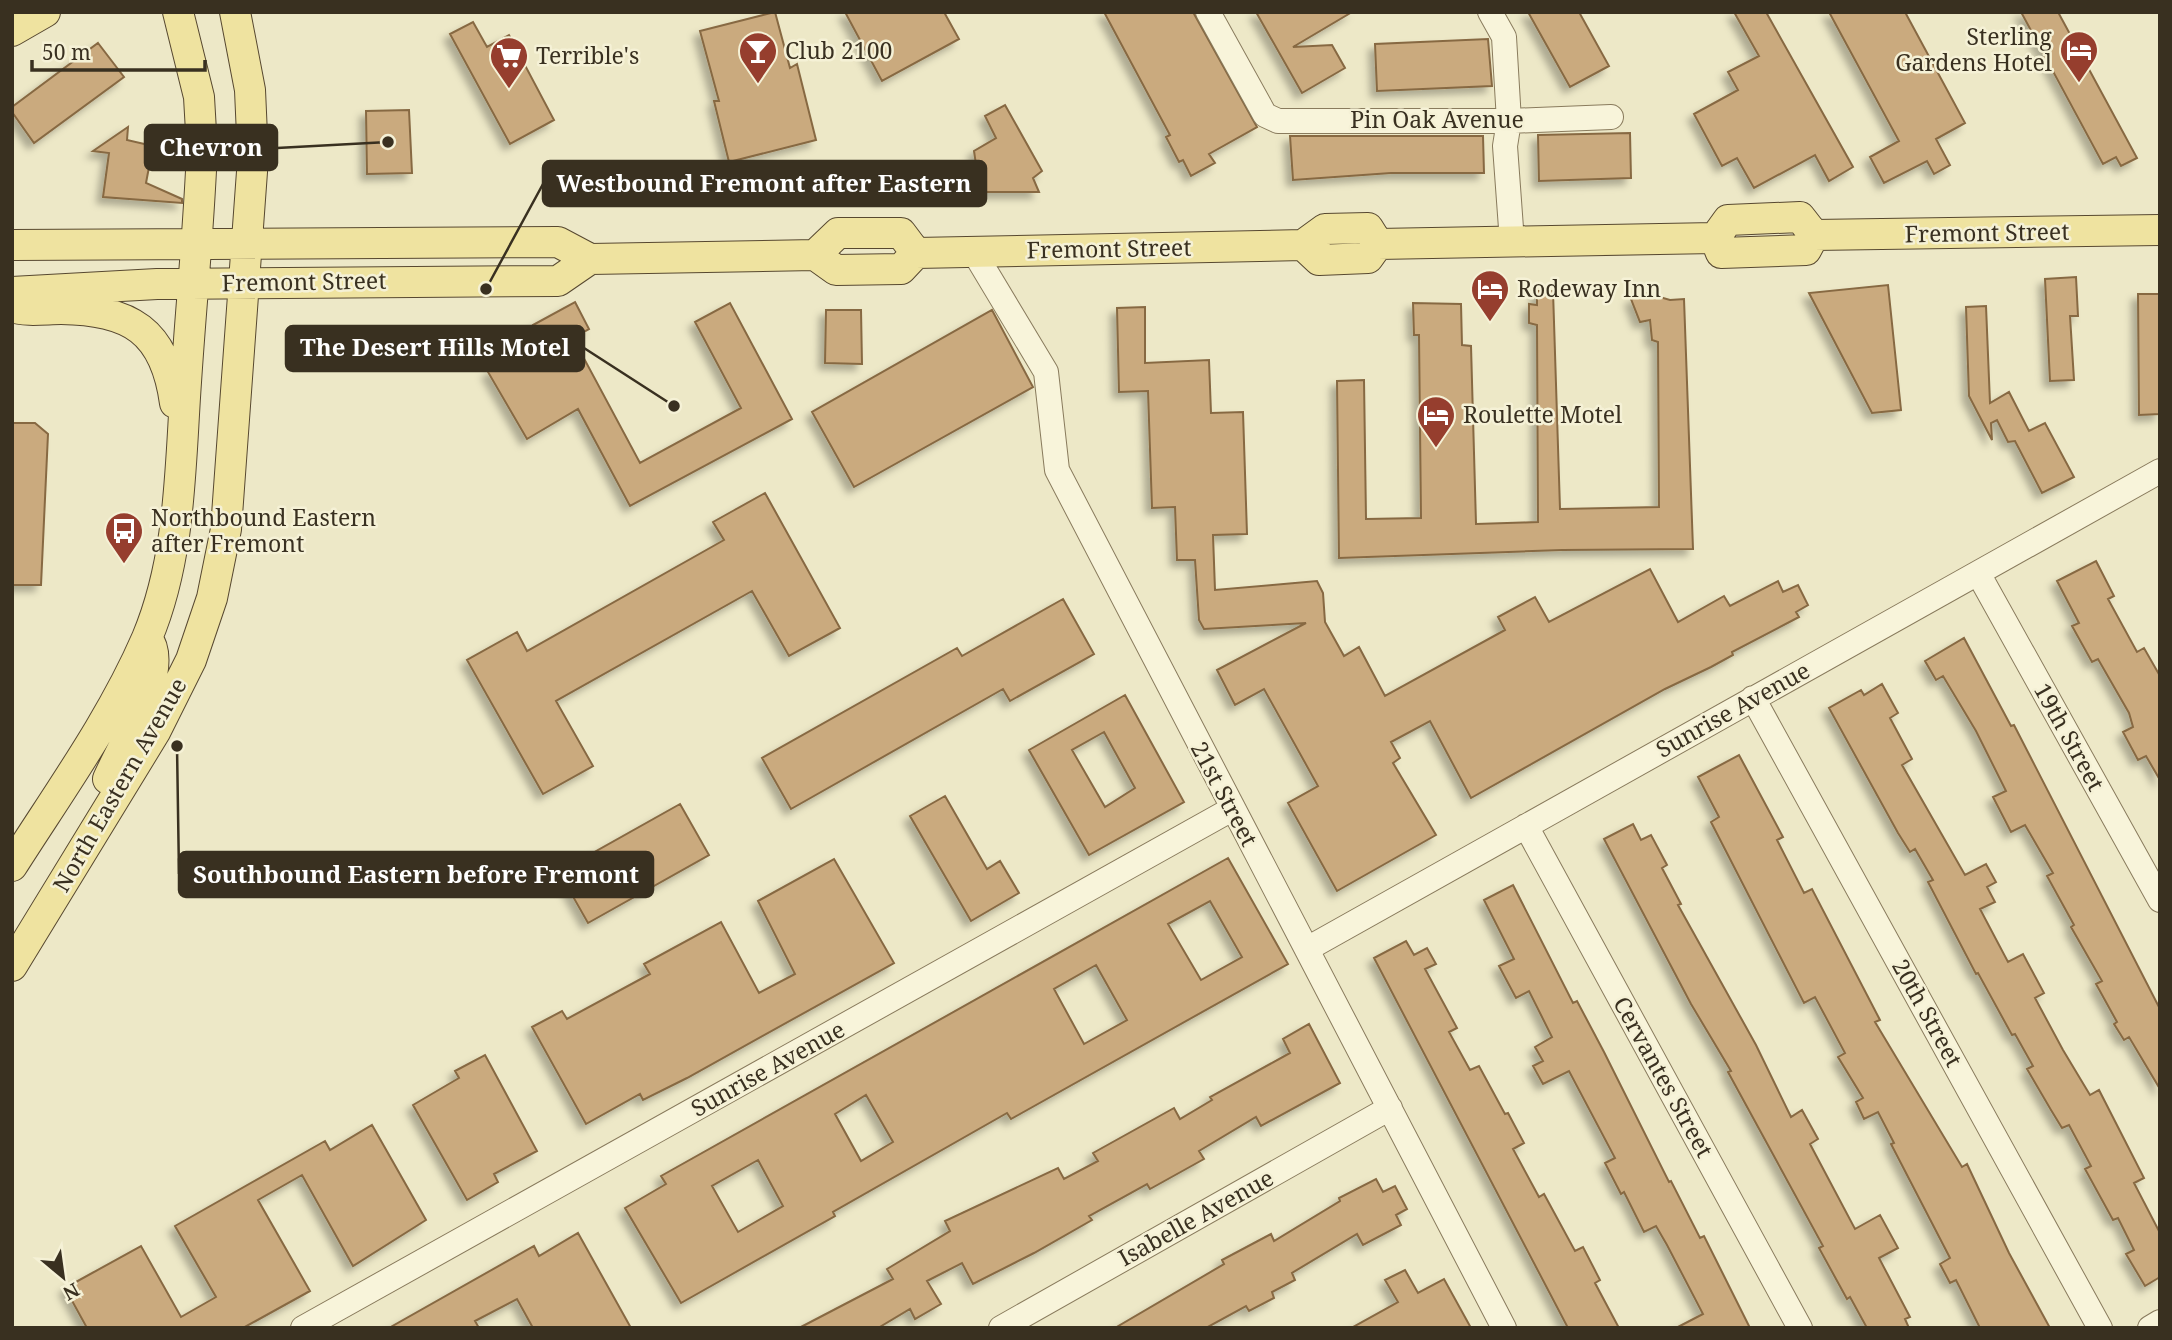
<svg xmlns="http://www.w3.org/2000/svg" width="2172" height="1340" font-family="'Noto Serif',serif">
<style>
.building{fill:#caaa7e;stroke:#876943;stroke-width:2;fill-rule:evenodd;filter:url(#shadow)}
.lines{fill:none;stroke-linecap:round;stroke-linejoin:round}
.minor-casing{stroke:#897b5d;stroke-width:26}
.major-casing{stroke:#574830;stroke-width:32}
.minor{stroke:#f8f4da;stroke-width:24}
.major{stroke:#efe3a0;stroke-width:30}
.labels{text-anchor:middle;stroke-width:5;stroke-linejoin:round;paint-order:stroke}
.poi-label{font-size:23px;fill:#393020;stroke:#f5f1d6;text-anchor:start}
.street-label{font-size:23px;fill:#393020;stroke:#f5f1d6}
.leader{fill:none;stroke:#393020;stroke-width:2.5}
.callout-dot{fill:#393020;stroke:#f5f1d6;stroke-width:2.5}
.callout{fill:#393020;stroke:#393020;stroke-width:2.5}
.callout-label{font-size:24px;text-anchor:middle;font-weight:bold;fill:#fff}
</style>
<defs>
<filter id="shadow"><feDropShadow dx="-6" dy="6" stdDeviation="3.5" flood-color="#0004"/></filter>
</defs>
<rect width="100%" height="100%" fill="#ede8c7"/>
<path class="building" d="M 775,12 L 790,68 L 797,64 L 816,140 L 729,162 L 714,101 L 719,101 L 700,31 Z
M 845,12 L 944,12 L 959,39 L 882,81 Z
M 1104,12 L 1193,12 L 1257,127 L 1209,154 L 1215,163 L 1191,176 L 1183,160 L 1179,162 L 1166,137 L 1170,135 Z
M 1256,12 L 1352,12 L 1293,47 L 1332,45 L 1345,68 L 1302,93 Z
M 1528,12 L 1579,12 L 1609,66 L 1570,87 Z
M 1734,12 L 1766,12 L 1853,167 L 1829,181 L 1815,155 L 1754,188 L 1737,158 L 1722,166 L 1694,114 L 1738,90 L 1728,72 L 1759,56 Z
M 1829,12 L 1905,12 L 1965,123 L 1936,139 L 1950,165 L 1934,174 L 1927,161 L 1884,183 L 1870,157 L 1899,141 Z
M 2021,12 L 2058,12 L 2137,158 L 2121,166 L 2116,157 L 2103,164 Z
M 473,22 L 487,47 L 509,35 L 554,120 L 510,144 L 450,34 Z
M 1488,39 L 1492,86 L 1377,91 L 1375,44 Z
M 98,43 L 124,77 L 34,143 L 12,112 L 12,107 Z
M 1005,105 L 1042,171 L 1033,178 L 1039,192 L 980,192 L 974,151 L 996,138 L 985,116 Z
M 409,110 L 412,173 L 367,174 L 366,111 Z
M 128,127 L 127,140 L 153,146 L 146,183 L 182,199 L 182,203 L 103,197 L 109,153 L 93,151 Z
M 1630,133 L 1631,178 L 1539,181 L 1538,135 Z
M 1290,136 L 1483,136 L 1484,173 L 1391,173 L 1293,180 Z
M 2076,277 L 2078,316 L 2070,316 L 2074,380 L 2050,381 L 2045,279 Z
M 1888,285 L 1901,410 L 1872,413 L 1809,293 Z
M 1537,291 L 1553,291 L 1560,509 L 1659,507 L 1658,342 L 1652,340 L 1650,320 L 1640,322 L 1631,299 L 1646,293 L 1670,300 L 1684,299 L 1693,549 L 1562,550 L 1339,558 L 1337,381 L 1364,380 L 1366,519 L 1421,518 L 1419,335 L 1414,335 L 1413,303 L 1461,304 L 1462,345 L 1471,346 L 1476,524 L 1538,522 L 1537,325 L 1529,323 L 1529,304 L 1537,305 Z
M 2138,294 L 2160,294 L 2160,414 L 2139,415 Z
M 575,302 L 589,329 L 573,338 L 640,463 L 741,408 L 695,322 L 730,303 L 792,419 L 630,506 L 578,409 L 527,439 L 488,372 L 542,342 L 533,325 Z
M 1986,306 L 1990,403 L 2009,392 L 2029,431 L 2045,423 L 2074,477 L 2042,493 L 2015,441 L 2008,442 L 1997,420 L 1991,423 L 1992,440 L 1969,396 L 1966,307 Z
M 1145,307 L 1145,363 L 1209,360 L 1211,413 L 1243,412 L 1247,534 L 1213,535 L 1215,590 L 1317,581 L 1323,593 L 1325,622 L 1344,656 L 1359,647 L 1385,696 L 1505,630 L 1498,617 L 1535,597 L 1549,622 L 1650,569 L 1678,622 L 1724,596 L 1730,606 L 1778,581 L 1783,592 L 1798,585 L 1808,605 L 1796,612 L 1799,617 L 1732,652 L 1733,655 L 1711,667 L 1665,689 L 1471,798 L 1430,721 L 1391,742 L 1400,758 L 1393,763 L 1436,835 L 1337,891 L 1288,803 L 1318,786 L 1264,689 L 1235,705 L 1217,670 L 1306,623 L 1204,629 L 1199,620 L 1195,560 L 1177,560 L 1175,507 L 1152,508 L 1148,391 L 1119,392 L 1117,308 Z
M 826,310 L 861,310 L 862,364 L 825,363 Z
M 992,310 L 1033,387 L 854,487 L 812,412 Z
M 12,423 L 35,423 L 48,434 L 41,585 L 12,585 Z
M 765,493 L 840,628 L 789,656 L 752,591 L 556,701 L 593,766 L 543,794 L 467,660 L 517,632 L 527,651 L 724,540 L 713,522 Z
M 2096,561 L 2114,596 L 2108,599 L 2137,652 L 2144,648 L 2160,676 L 2160,780 L 2146,756 L 2138,760 L 2123,732 L 2133,727 L 2129,713 L 2098,659 L 2092,662 L 2072,626 L 2079,623 L 2057,581 Z
M 1063,599 L 1094,654 L 1010,701 L 1003,689 L 791,809 L 762,758 L 957,648 L 962,656 Z
M 1964,638 L 2011,726 L 2014,725 L 2160,1009 L 2160,1089 L 2129,1037 L 2124,1040 L 2114,1024 L 2117,1022 L 2096,984 L 2102,981 L 2071,927 L 2074,925 L 2047,876 L 2053,873 L 2025,825 L 2011,832 L 1993,797 L 2006,791 L 1976,731 L 1943,676 L 1936,680 L 1925,661 Z
M 1882,684 L 1898,713 L 1890,718 L 1912,759 L 1902,765 L 1965,875 L 1986,864 L 1996,882 L 1987,887 L 1995,902 L 1980,909 L 2008,962 L 2023,954 L 2044,993 L 2035,998 L 2063,1050 L 2090,1095 L 2099,1090 L 2144,1178 L 2134,1183 L 2160,1233 L 2160,1277 L 2145,1286 L 2126,1254 L 2134,1250 L 2118,1218 L 2113,1220 L 2085,1169 L 2091,1166 L 2069,1125 L 2062,1128 L 2051,1110 L 2027,1069 L 2033,1066 L 2015,1034 L 2012,1035 L 1978,973 L 1976,974 L 1928,882 L 1933,880 L 1915,849 L 1910,852 L 1898,833 L 1829,708 L 1861,690 L 1864,695 Z
M 1125,695 L 1184,802 L 1089,855 L 1029,750 ZM 1104,732 L 1135,788 L 1105,807 L 1072,750 Z
M 1739,755 L 1783,837 L 1777,840 L 1804,893 L 1812,889 L 1880,1020 L 1875,1022 L 1962,1167 L 1967,1164 L 2009,1253 L 2050,1328 L 1980,1328 L 1956,1280 L 1950,1283 L 1940,1264 L 1950,1258 L 1891,1144 L 1894,1143 L 1878,1112 L 1864,1119 L 1856,1102 L 1863,1098 L 1838,1057 L 1845,1053 L 1815,997 L 1804,1003 L 1711,822 L 1719,817 L 1698,777 Z
M 945,796 L 987,869 L 1000,861 L 1019,893 L 971,921 L 910,816 Z
M 680,804 L 709,855 L 588,923 L 559,872 Z
M 1633,824 L 1641,840 L 1651,835 L 1667,865 L 1662,868 L 1681,904 L 1678,905 L 1756,1045 L 1791,1117 L 1802,1110 L 1818,1139 L 1810,1144 L 1855,1229 L 1880,1215 L 1898,1248 L 1879,1258 L 1910,1317 L 1905,1319 L 1909,1328 L 1867,1328 L 1850,1297 L 1847,1299 L 1819,1248 L 1823,1246 L 1728,1072 L 1731,1071 L 1691,1004 L 1604,839 Z
M 1228,858 L 1288,964 L 1011,1119 L 1007,1113 L 833,1212 L 835,1216 L 681,1303 L 625,1208 L 666,1184 L 661,1176 ZM 1210,901 L 1242,957 L 1201,980 L 1168,924 ZM 1096,965 L 1127,1020 L 1084,1044 L 1054,989 ZM 866,1095 L 893,1142 L 861,1161 L 835,1114 ZM 758,1160 L 783,1206 L 738,1232 L 712,1186 Z
M 834,859 L 894,963 L 687,1078 L 643,1100 L 640,1094 L 586,1124 L 532,1027 L 562,1011 L 567,1019 L 650,974 L 644,964 L 721,922 L 759,993 L 795,974 L 758,901 Z
M 1513,885 L 1573,1003 L 1577,1001 L 1604,1052 L 1669,1182 L 1671,1181 L 1700,1238 L 1704,1236 L 1750,1328 L 1676,1328 L 1703,1314 L 1667,1245 L 1656,1226 L 1644,1232 L 1624,1192 L 1621,1194 L 1605,1163 L 1615,1158 L 1569,1071 L 1543,1084 L 1533,1066 L 1543,1061 L 1535,1047 L 1552,1037 L 1529,991 L 1516,998 L 1499,966 L 1514,959 L 1484,900 Z
M 1406,941 L 1414,955 L 1427,948 L 1436,964 L 1425,969 L 1457,1028 L 1449,1032 L 1470,1070 L 1479,1066 L 1505,1114 L 1508,1113 L 1524,1143 L 1513,1149 L 1539,1197 L 1544,1194 L 1575,1251 L 1583,1247 L 1600,1280 L 1595,1283 L 1619,1328 L 1568,1328 L 1374,958 Z
M 1309,1024 L 1340,1083 L 1261,1126 L 1256,1117 L 1199,1151 L 1204,1159 L 1150,1189 L 1147,1184 L 1089,1216 L 1092,1220 L 1034,1253 L 973,1284 L 962,1263 L 927,1281 L 941,1304 L 915,1319 L 910,1309 L 878,1328 L 799,1328 L 893,1279 L 887,1269 L 950,1231 L 945,1221 L 1058,1168 L 1064,1179 L 1098,1161 L 1093,1153 L 1174,1108 L 1180,1119 L 1212,1100 L 1210,1097 L 1290,1053 L 1283,1039 Z
M 485,1055 L 537,1151 L 494,1174 L 498,1182 L 467,1200 L 413,1105 L 459,1078 L 455,1071 Z
M 372,1125 L 426,1220 L 353,1266 L 302,1175 L 258,1200 L 310,1291 L 243,1328 L 87,1328 L 65,1288 L 141,1246 L 181,1317 L 216,1297 L 175,1226 L 325,1141 L 330,1150 Z
M 1376,1179 L 1383,1192 L 1395,1186 L 1407,1209 L 1396,1215 L 1401,1225 L 1363,1245 L 1357,1234 L 1292,1273 L 1295,1280 L 1272,1292 L 1274,1298 L 1249,1311 L 1246,1306 L 1206,1328 L 1115,1328 L 1224,1264 L 1222,1260 L 1271,1234 L 1274,1241 L 1340,1201 L 1339,1198 Z
M 578,1233 L 631,1328 L 533,1328 L 517,1299 L 475,1321 L 479,1328 L 389,1328 L 534,1246 L 539,1256 Z
M 1405,1270 L 1418,1293 L 1444,1279 L 1471,1328 L 1351,1328 L 1398,1302 L 1385,1280 Z"/>
<g class="lines">
<defs>
<path id="minor" d="M 1208,12 L 1265,115 L 1278,121 L 1509,121 L 1611,117
M 1490,12 L 1504,37 L 1509,121 L 1505,146 L 1512,242
M 974,252 L 1046,372 L 1057,470 L 1504,1328
M 1978,573 L 2160,900
M 1753,698 L 2100,1328
M 1526,826 L 1800,1328
M 1307,949 L 2160,471
M 303,1328 L 1232,809
M 1001,1328 L 1390,1108
M 2150,1328 L 2160,1322"/>
<path id="major" d="M 12,31 L 45,12
M 1814,235 L 2160,230
M 1715,238 L 1721,253 L 1806,250 L 1814,235
M 1715,238 L 1728,220 L 1800,217 L 1814,235
M 1378,244 L 1715,238
M 12,245 L 558,242 L 590,259 L 815,255 L 836,270 L 901,269 L 916,253 L 1303,245 L 1325,229 L 1368,228 L 1378,244
M 1303,245 L 1319,260 L 1368,258 L 1378,244
M 815,255 L 838,233 L 901,233 L 916,253
M 12,292 L 157,284 L 558,281 L 590,259
M 12,307 C 26,312 46,309 61,309 C 130,310 165,330 175,403
M 108,779 C 123,745 171,668 147,638
M 12,866 C 59,792 112,719 147,638 C 181,557 180,468 186,382 C 191,305 199,227 202,149 L 199,97 L 178,12
M 12,966 L 155,732 L 191,660 L 212,598 L 226,529 L 253,158 L 250,90 L 235,12"/>
</defs>
<use href="#minor" class="minor-casing"/>
<use href="#major" class="major-casing"/>
<use href="#minor" class="minor"/>
<use href="#major" class="major"/>
</g>
<defs>
<symbol id="hotel-pin" viewBox="-11 -11 22 30"><path d="M0 17L-7.5 6A9.5 9.5 0 1 1 7.5 6Z" fill="#963e2e" stroke="#f5f1d6"/><path d="M-6-4.5h1.5V1H6V5H4.5V3h-9V5H-6ZM-4 0a1.8 1.8 0 1 1 3.6 0ZM.5 0V-2.5h3Q6-2.5 6 0Z" fill="#fff"/></symbol>
<symbol id="bar-pin" viewBox="-11 -11 22 30"><path d="M0 17L-7.5 6A9.5 9.5 0 1 1 7.5 6Z" fill="#963e2e" stroke="#f5f1d6"/><path d="M-6-5H6L.8 .8V4.5H3.5V6h-7V4.5H-.8V.8Z" fill="#fff"/></symbol>
<symbol id="supermarket-pin" viewBox="-11 -11 22 30"><path d="M0 17L-7.5 6A9.5 9.5 0 1 1 7.5 6Z" fill="#963e2e" stroke="#f5f1d6"/><path d="M-6-5.5h2.5l.6 2H6L4.5 2H-2.5L-4.4-4H-6ZM-1.5 3.2a1.3 1.3 0 1 0 .1 0ZM3 3.2a1.3 1.3 0 1 0 .1 0Z" fill="#fff"/></symbol>
<symbol id="bus-pin" viewBox="-11 -11 22 30"><path d="M0 17L-7.5 6A9.5 9.5 0 1 1 7.5 6Z" fill="#963e2e" stroke="#f5f1d6"/><path d="M-5-6H5V4H4V6H2V4H-2V6H-4V4H-5ZM-3.5-4V0h7V-4ZM-3.5 1.2v1.5H-2V1.2ZM2 1.2v1.5H3.5V1.2Z" fill="#fff"/></symbol>
</defs>
<g fill-rule="evenodd">
<use href="#hotel-pin" x="2057" y="28" width="44" height="60"/>
<use href="#bar-pin" x="736" y="29" width="44" height="60"/>
<use href="#supermarket-pin" x="487" y="34" width="44" height="60"/>
<use href="#hotel-pin" x="1468" y="267" width="44" height="60"/>
<use href="#hotel-pin" x="1414" y="393" width="44" height="60"/>
<use href="#bus-pin" x="102" y="509" width="44" height="60"/>
</g>
<g class="labels">
<g class="poi-label">
<text x="2052" y="45" text-anchor="end">Sterling<tspan x="2052" dy="26">Gardens Hotel</tspan></text>
<text x="785" y="59">Club 2100</text>
<text x="536" y="64">Terrible's</text>
<text x="1517" y="297">Rodeway Inn</text>
<text x="1463" y="423">Roulette Motel</text>
<text x="151" y="526">Northbound Eastern<tspan x="151" dy="26">after Fremont</tspan></text>
</g>
<g class="street-label">
<text x="1437" y="128">Pin Oak Avenue</text>
<text transform="translate(1987 233) rotate(-1)" y="8">Fremont Street</text>
<text transform="translate(1109 249) rotate(-1)" y="8">Fremont Street</text>
<text transform="translate(304 282) rotate(-1)" y="8">Fremont Street</text>
<text transform="translate(1733 710) rotate(-29)" y="8">Sunrise Avenue</text>
<text transform="translate(2069 737) rotate(61)" y="8">19th Street</text>
<text transform="translate(120 785) rotate(-60)" y="8">North Eastern Avenue</text>
<text transform="translate(1224 794) rotate(62)" y="8">21st Street</text>
<text transform="translate(1927 1013) rotate(61)" y="8">20th Street</text>
<text transform="translate(768 1069) rotate(-29)" y="8">Sunrise Avenue</text>
<text transform="translate(1663 1077) rotate(61)" y="8">Cervantes Street</text>
<text transform="translate(1196 1218) rotate(-29)" y="8">Isabelle Avenue</text>
</g>
</g>
<path class="leader" d="M388 142L277 148M486 289L543 184M674 406L584 348M177 746L179 874"/>
<g class="callout-dot">
<circle cx="388" cy="142" r="7"/>
<circle cx="486" cy="289" r="7"/>
<circle cx="674" cy="406" r="7"/>
<circle cx="177" cy="746" r="7"/>
</g>
<g class="callout">
<rect x="145" y="125" width="132" height="45" rx="7"/>
<rect x="543" y="161" width="443" height="45" rx="7"/>
<rect x="286" y="326" width="298" height="45" rx="7"/>
<rect x="179" y="852" width="474" height="45" rx="7"/>
</g>
<g class="callout-label">
<text x="211" y="156">Chevron</text>
<text x="764" y="192">Westbound Fremont after Eastern</text>
<text x="435" y="356">The Desert Hills Motel</text>
<text x="416" y="883">Southbound Eastern before Fremont</text>
</g>
<rect width="2172" height="1340" fill="none" stroke="#393020" stroke-width="28"/>
<g transform="translate(63 1277) rotate(151)" stroke="#f5f1d6" stroke-width="5" paint-order="stroke">
<path d="M0-5L12 26L0 18L-12 26Z" fill="#393020"/>
<text y="-10" font-size="19" font-weight="bold" text-anchor="middle" fill="#393020">N</text>
</g>
<path d="M32 60v10h173v-10" fill="none" stroke="#393020" stroke-width="3.5"/>
<text x="42" y="60" font-size="21" fill="#393020" stroke="#f5f1d6" stroke-width="5" paint-order="stroke">50 m</text>
</svg>
